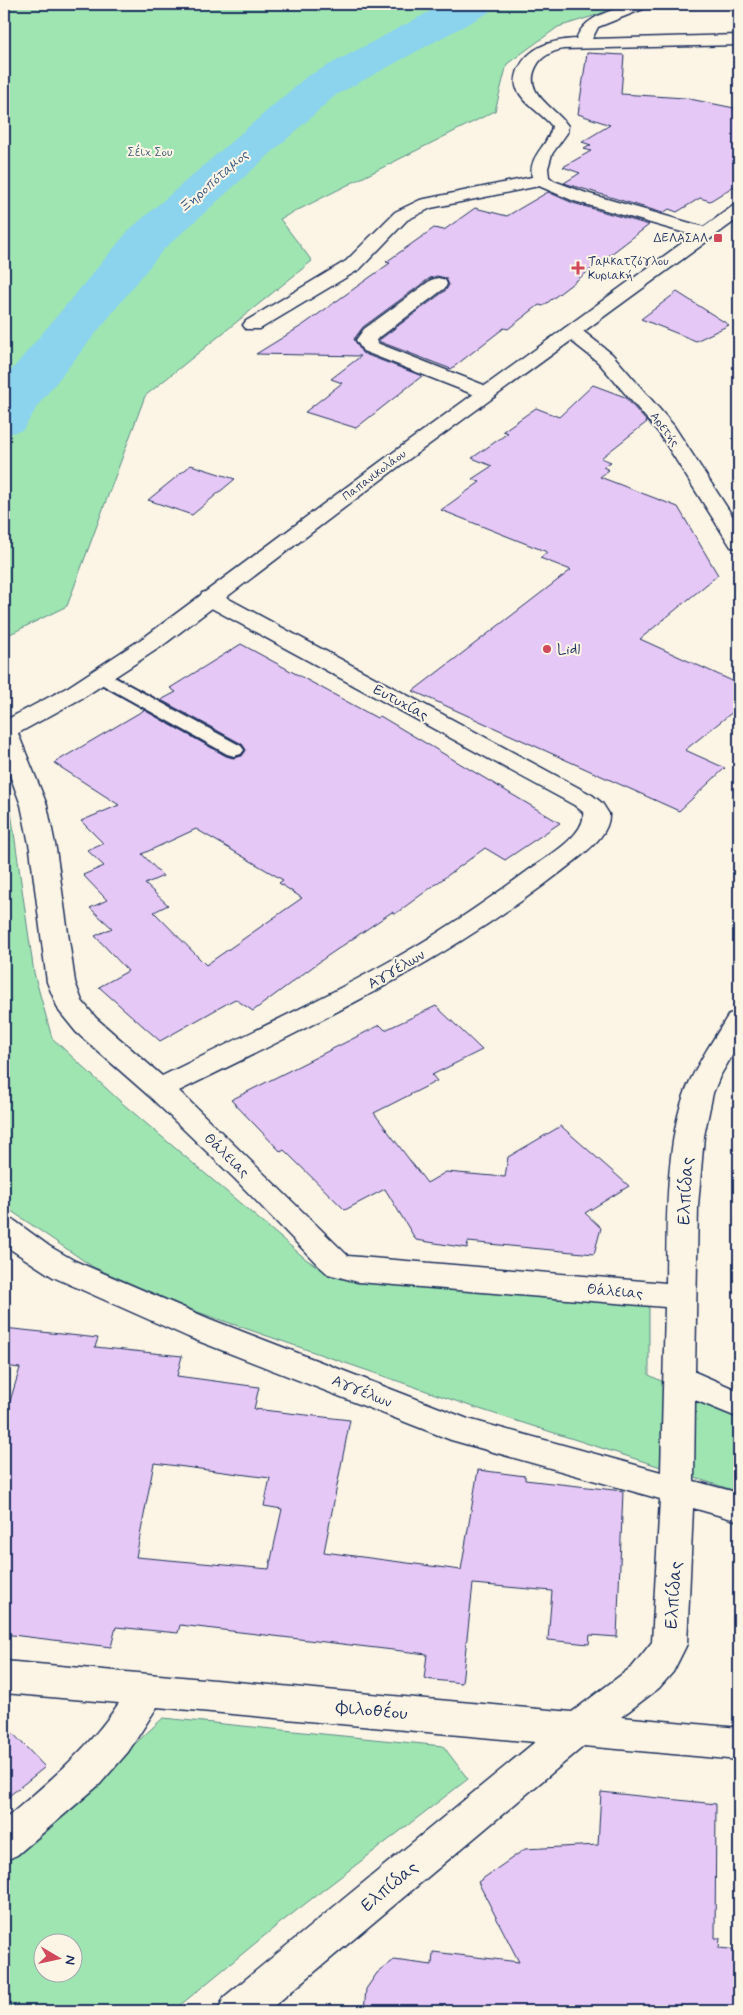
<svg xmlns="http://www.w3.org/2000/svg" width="743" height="2015" font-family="Mynerve,sans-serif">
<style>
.green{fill:#9fe5b1;stroke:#5d8a88;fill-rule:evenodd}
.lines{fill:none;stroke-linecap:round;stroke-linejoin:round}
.river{fill:#8cd3ed;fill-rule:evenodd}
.building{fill:#e6c8f6;stroke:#1b2f5e;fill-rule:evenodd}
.service-casing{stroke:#1b2f5e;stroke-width:4}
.minor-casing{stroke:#1b2f5e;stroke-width:3}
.secondary-casing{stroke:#1b2f5e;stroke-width:3}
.service{fill:#fcf5e5;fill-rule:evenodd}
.minor{fill:#fcf5e5;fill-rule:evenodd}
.secondary{fill:#fcf5e5;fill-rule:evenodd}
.poi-dot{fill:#d1495b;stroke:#fcf5e5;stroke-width:2}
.labels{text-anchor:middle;stroke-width:4;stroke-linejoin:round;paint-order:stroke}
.far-park-label{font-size:12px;fill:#3c5c73;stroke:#fcf5e5}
.far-poi-label{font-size:12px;fill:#1b2f5e;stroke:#fcf5e5;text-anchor:end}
.far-street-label{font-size:12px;fill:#1b2f5e;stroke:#fcf5e5}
.far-water-label{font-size:14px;font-style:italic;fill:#375882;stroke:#fcf5e5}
.poi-label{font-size:15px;fill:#1b2f5e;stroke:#fcf5e5;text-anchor:start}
.street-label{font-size:15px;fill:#1b2f5e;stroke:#fcf5e5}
.near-street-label{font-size:18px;fill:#1b2f5e;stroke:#fcf5e5}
</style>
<rect width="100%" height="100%" fill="#fcf5e5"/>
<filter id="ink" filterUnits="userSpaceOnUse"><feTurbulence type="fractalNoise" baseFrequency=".02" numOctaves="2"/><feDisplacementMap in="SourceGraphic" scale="10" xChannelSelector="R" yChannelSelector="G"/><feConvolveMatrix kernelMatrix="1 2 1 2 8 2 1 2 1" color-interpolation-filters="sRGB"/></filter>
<g filter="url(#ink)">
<path class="green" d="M 4,4 L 632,4 L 558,27 L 507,64 L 495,111 L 280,219 L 312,261 L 145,396 L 67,606 L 4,637 Z
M 4,763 L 34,973 L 52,1038 L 122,1103 L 307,1260 L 325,1271 L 353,1278 L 649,1301 L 649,1375 L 739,1419 L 739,1492 L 470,1406 L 189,1309 L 93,1267 L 4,1206 Z
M 163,1718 L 443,1746 L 468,1779 L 275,1927 L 173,2011 L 4,2011 L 4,1865 ZM 42,1942 L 72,1942 L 72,1972 L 42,1972 Z"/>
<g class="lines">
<path class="river" d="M 444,4 L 494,4 L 488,13 L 336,95 L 163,250 L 39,404 L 23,430 L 4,435 L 4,379 L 129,230 L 306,77 Z"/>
</g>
<path class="building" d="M 587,53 L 624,55 L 621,94 L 685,98 L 739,109 L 739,183 L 710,201 L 700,198 L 677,212 L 669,209 L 663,213 L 564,183 L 580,173 L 563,167 L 591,151 L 584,149 L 591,145 L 582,142 L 610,125 L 578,114 Z
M 548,192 L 573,203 L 649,225 L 543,306 L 539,305 L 508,329 L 504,328 L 451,369 L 378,341 L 446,290 L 449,285 L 446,278 L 437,276 L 430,278 L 363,327 L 354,339 L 362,353 L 422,376 L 356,428 L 305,412 L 342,383 L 331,379 L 361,356 L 256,354 L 303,325 L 390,263 L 386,262 L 434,228 L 444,230 L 475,208 L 507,216 Z
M 677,292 L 729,325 L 696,341 L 641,319 Z
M 593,385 L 625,397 L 647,422 L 601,458 L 611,462 L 603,467 L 609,470 L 600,477 L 678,507 L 718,575 L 640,639 L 739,684 L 739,707 L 685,750 L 725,768 L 679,811 L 413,691 L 571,570 L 540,558 L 547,552 L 441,510 L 480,482 L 472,479 L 492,466 L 472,458 L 508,433 L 503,431 L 536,408 L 559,417 Z
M 191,465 L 235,479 L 192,515 L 148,500 Z
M 241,644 L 377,718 L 380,716 L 560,823 L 505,860 L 485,848 L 395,914 L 392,912 L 326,957 L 253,1011 L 235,999 L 160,1041 L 99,987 L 128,971 L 95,936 L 112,928 L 90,908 L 107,900 L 83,875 L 104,866 L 87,850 L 103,843 L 81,821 L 119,805 L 54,763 L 144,710 L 226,756 L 233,758 L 242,756 L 246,750 L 242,744 L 161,700 L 176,692 L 170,688 ZM 196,829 L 283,880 L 279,883 L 302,898 L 206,965 L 154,912 L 168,905 L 145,884 L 163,876 L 142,854 Z
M 436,1006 L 482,1050 L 432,1075 L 437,1081 L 374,1113 L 427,1183 L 446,1172 L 505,1177 L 508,1157 L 561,1126 L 629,1186 L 585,1213 L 601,1228 L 594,1254 L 468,1242 L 467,1248 L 416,1240 L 385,1189 L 345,1210 L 284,1150 L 281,1152 L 231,1100 L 380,1025 L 385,1030 Z
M 4,1328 L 98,1338 L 95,1347 L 182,1356 L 177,1376 L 259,1387 L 254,1409 L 350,1420 L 324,1552 L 461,1570 L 478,1470 L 525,1476 L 525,1480 L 623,1491 L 617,1637 L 590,1635 L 589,1644 L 548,1640 L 552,1591 L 473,1584 L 462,1683 L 424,1679 L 427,1654 L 180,1625 L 178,1633 L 116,1627 L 111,1647 L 4,1634 L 4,1421 L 20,1368 L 4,1366 ZM 154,1463 L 270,1478 L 264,1506 L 282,1509 L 269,1569 L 136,1557 Z
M 4,1724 L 45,1767 L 4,1800 Z
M 601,1792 L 716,1804 L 715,1938 L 720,1938 L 719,1948 L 739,1950 L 739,2011 L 364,2011 L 366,1989 L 377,1973 L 394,1960 L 432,1965 L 433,1952 L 519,1962 L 478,1882 L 525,1849 L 598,1845 Z"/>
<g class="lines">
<defs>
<path id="service" d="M 101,670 L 241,746 L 244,750 L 241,754 L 234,756 L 227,754 L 94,680 L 91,676 L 94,672 Z"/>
<path id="minor" d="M 630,4 L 651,4 L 648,7 L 598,27 L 592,39 L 739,35 L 739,45 L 563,49 C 553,51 542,56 537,65 C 521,93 554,106 568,126 L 567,133 L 552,154 L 548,168 L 549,177 L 554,181 L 586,193 L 711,229 L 714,233 L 711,237 L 699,237 L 574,201 L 539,186 L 431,208 L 407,220 L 360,269 L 260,329 L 246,329 L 243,325 L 246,321 L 346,261 L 395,212 L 420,200 L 532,177 C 528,155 549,146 552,126 C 541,113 524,104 517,89 C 514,83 516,76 518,70 C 529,46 552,40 576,39 C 585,16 609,12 630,4 Z
M 438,278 L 445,280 L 447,284 L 445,288 L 376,340 L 377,343 L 494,389 L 497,393 L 494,397 L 487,399 L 480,397 L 363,351 L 356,340 L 364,329 L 431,280 Z
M 572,326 L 579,328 L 612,354 L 674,426 L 739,526 L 739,548 L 731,547 L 659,433 L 598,362 L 565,336 L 562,332 L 565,328 Z
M 210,591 L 218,593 L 592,795 L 602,803 L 609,814 C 610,831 593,846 581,856 C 459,955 319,1022 179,1091 L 348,1256 L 666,1283 C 667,1226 665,1142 686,1090 C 697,1063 714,1039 729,1014 L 739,1012 L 739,1044 L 720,1076 L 713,1093 L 704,1136 L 698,1206 L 695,1372 L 739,1391 L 739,1418 L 695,1400 L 694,1481 L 739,1493 L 739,1521 L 693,1508 L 687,1644 L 673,1672 L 659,1688 L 621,1717 L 739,1728 L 739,1760 L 584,1746 L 268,2011 L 218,2011 L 224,1997 L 535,1742 L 157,1707 L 128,1752 L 100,1784 L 17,1855 L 4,1861 L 4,1820 C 48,1782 86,1752 119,1703 L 4,1693 L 4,1661 L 572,1712 L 633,1666 L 652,1642 L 660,1499 L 451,1440 L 188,1337 L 53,1277 L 4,1245 L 4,1218 L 15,1221 L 49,1246 L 75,1261 L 210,1319 L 468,1419 L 661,1472 L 665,1307 L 358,1282 L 328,1274 L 319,1266 L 235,1179 L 149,1096 L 76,1032 L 59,1011 L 47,982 L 30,849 L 21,805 L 4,759 L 4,724 L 14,726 L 17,731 L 47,805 L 56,849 L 75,982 L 82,1001 L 96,1018 L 162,1076 C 241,1037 322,1000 399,956 C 443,931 485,902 526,872 C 542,860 588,835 583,812 L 574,805 L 202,603 L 199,598 L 202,593 Z"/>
<path id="secondary" d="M 739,205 L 739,218 L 394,470 L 162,646 L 84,697 L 13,736 L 4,738 L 4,721 L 68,687 L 146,636 L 380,462 L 733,206 Z"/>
</defs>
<use href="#service" class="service-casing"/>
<use href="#minor" class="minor-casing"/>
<use href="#secondary" class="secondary-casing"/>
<use href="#service" class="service"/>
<use href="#minor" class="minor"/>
<use href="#secondary" class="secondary"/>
</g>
</g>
<g class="poi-dot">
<rect x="713" y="233" width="10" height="10" rx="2.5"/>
<path d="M575.5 260.5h5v5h5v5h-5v5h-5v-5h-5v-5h5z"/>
<circle cx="547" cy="649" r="5"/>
</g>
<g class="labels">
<g class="far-park-label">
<text x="150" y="156">Σέιχ Σου</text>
</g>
<g class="far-poi-label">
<text x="708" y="242">ΔΕΛΑΣΑΛ</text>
<text x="588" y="265" text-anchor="start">Ταμκατζόγλου<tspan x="588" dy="14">Κυριακή</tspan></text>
</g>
<g class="far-street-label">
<text transform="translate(665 429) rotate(53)" y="4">Αρετής</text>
<text transform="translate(374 475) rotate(-37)" y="4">Παπανικολάου</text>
</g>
<g class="far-water-label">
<text transform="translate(213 181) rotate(-41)" y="5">Ξηροπόταμος</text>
</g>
<g class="poi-label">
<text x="557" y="654">Lidl</text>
</g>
<g class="street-label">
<text transform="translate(401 702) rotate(28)" y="5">Ευτυχίας</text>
<text transform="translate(396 969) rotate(-30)" y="5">Αγγέλων</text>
<text transform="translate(227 1155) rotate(44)" y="5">Θάλειας</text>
<text transform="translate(615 1291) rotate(5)" y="5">Θάλειας</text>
<text transform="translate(362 1391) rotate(22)" y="5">Αγγέλων</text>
</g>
<g class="near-street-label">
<text transform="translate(685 1191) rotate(-87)" y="6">Ελπίδας</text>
<text transform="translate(673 1595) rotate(-86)" y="6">Ελπίδας</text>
<text transform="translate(372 1710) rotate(5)" y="6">Φιλοθέου</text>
<text transform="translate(389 1886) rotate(-40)" y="6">Ελπίδας</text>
</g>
</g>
<rect width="743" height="2015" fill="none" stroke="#fcf5e5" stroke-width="20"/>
<rect x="10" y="10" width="723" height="1995" fill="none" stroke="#1b2f5e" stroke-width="2" filter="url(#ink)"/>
<g transform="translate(58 1958) rotate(99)"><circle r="24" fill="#fcf5e5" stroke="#a2a6af"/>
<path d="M0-4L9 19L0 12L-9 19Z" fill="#d1495b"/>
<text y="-8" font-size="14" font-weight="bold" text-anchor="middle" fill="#1b2f5e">N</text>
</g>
</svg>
